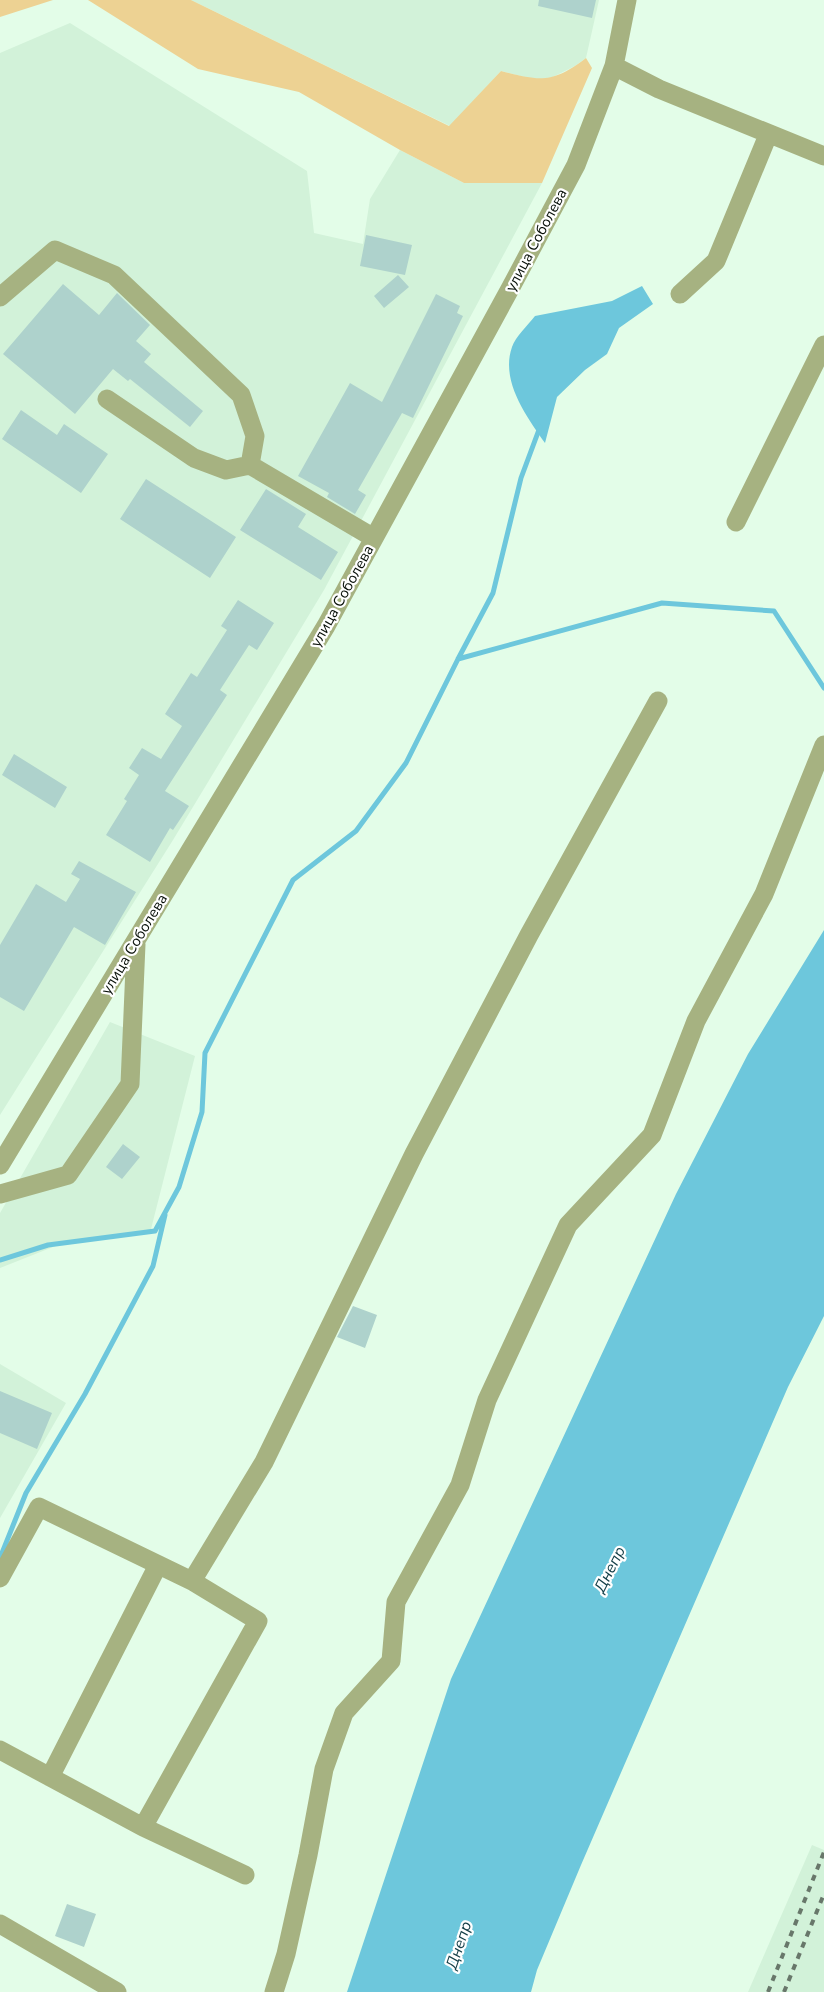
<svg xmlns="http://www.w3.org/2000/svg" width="824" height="1992" font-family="'Nunito Sans',sans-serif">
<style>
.built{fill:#d2f2d9}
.green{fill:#edd293}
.water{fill:#6dc7dc}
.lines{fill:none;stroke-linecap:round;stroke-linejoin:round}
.stream{stroke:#6dc7dc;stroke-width:5}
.building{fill:#aed2cc}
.minor{stroke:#a6b281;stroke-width:19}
.rail{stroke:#68776a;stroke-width:4;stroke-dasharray:6 6;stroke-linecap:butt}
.labels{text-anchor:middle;stroke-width:4.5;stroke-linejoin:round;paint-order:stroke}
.street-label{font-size:15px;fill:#060e07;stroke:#fff}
.water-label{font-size:16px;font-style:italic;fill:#164049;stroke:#fff}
</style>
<rect width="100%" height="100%" fill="#e3fde8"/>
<path class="built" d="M 191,0 L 599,0 L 586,58 L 575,66 L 551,78 L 536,80 L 501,71 L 450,126 Z
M 70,23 L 307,171 L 314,233 L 363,244 L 370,199 L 400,150 L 464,183 L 542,183 L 324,590 L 173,840 L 0,1115 L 0,53 Z
M 110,1022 L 195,1056 L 150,1233 L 58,1245 L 0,1268 L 0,1213 Z
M 0,1364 L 66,1403 L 0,1518 Z
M 812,1845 L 824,1850 L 824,1992 L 748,1992 Z"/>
<path class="green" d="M 0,0 L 53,0 L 0,17 Z
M 88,0 L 191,0 L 449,126 L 501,71 C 540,81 552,84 586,58 L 592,68 L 542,183 L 464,183 L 400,150 L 299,92 L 198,69 Z"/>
<path class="water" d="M 642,286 L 653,304 L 619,328 L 607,354 L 585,370 L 557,397 L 545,443 C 527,417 500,381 512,347 C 515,337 528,325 535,316 L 612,301 Z
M 824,930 L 824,1316 L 788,1387 L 581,1865 L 537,1970 L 531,1992 L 347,1992 L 451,1679 L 676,1194 L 748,1054 Z"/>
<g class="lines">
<path class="stream" d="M 458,659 L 662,603 L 774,611 L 824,688
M 0,1260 L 48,1245 L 155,1231 L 179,1187 L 202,1112 L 205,1053 L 293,880 L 356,831 L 406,763 L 458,659 L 493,593 L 521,478 L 540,427
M 0,1558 L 26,1493 L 85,1394 L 153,1266 L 165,1215"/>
</g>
<path class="building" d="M 539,0 L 596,0 L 592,18 L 538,6 Z
M 366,235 L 412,245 L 405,275 L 360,266 Z
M 398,275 L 409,287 L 384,308 L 374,296 Z
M 63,284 L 99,315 L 117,293 L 150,325 L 136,341 L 151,354 L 144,362 L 203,411 L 190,427 L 130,379 L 128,381 L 113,369 L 75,414 L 3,354 Z
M 436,294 L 460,306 L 457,313 L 463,316 L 413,418 L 402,413 L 358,490 L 366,495 L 355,514 L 327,497 L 329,493 L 298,476 L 350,383 L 382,402 Z
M 21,410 L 57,435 L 64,424 L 108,454 L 81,493 L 2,439 Z
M 146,479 L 236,537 L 210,578 L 120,519 Z
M 266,489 L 306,514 L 298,527 L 338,552 L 321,580 L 240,530 Z
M 238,600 L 274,623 L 257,650 L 249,645 L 220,690 L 227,695 L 165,791 L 189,806 L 173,830 L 170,828 L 150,862 L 106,835 L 127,801 L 124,799 L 139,775 L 129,768 L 142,748 L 161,759 L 182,726 L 165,714 L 191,673 L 197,677 L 227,630 L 221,626 Z
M 14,754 L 67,787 L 55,808 L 2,775 Z
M 79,861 L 136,892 L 105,945 L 74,927 L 24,1011 L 0,997 L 0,945 L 36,884 L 66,902 L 80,879 L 71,874 Z
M 123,1144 L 140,1157 L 122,1179 L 106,1167 Z
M 353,1306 L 377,1315 L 365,1348 L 337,1337 Z
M 0,1391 L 52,1413 L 37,1449 L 0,1433 Z
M 67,1904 L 96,1914 L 84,1947 L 55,1936 Z"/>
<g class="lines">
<path class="minor" d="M 614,66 L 659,89 L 824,156
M 680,294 L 716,261 L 768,135
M 0,297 L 55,250 L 114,275 L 241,395 L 255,436 L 250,465 L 374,538
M 107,399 L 194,458 L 226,470 L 250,465
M 736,522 L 824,345
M 0,1165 L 326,626 L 511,287 L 576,165 L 614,66 L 627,0
M 0,1194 L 68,1175 L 130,1084 L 136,944
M 0,1578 L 39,1507 L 192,1581 L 264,1462 L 414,1154 L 529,935 L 658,701
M 0,1750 L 143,1827 L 258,1621 L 192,1581
M 50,1777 L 158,1565
M 143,1827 L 245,1875
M 0,1924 L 117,1992
M 274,1992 L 286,1954 L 308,1855 L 324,1769 L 344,1713 L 391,1661 L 396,1602 L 460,1485 L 487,1400 L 568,1225 L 652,1135 L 696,1021 L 764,894 L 824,745"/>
<path class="rail" d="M 768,1992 L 824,1852
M 784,1992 L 824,1894"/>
</g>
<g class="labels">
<g class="street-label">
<text transform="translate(536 240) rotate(-62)" y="5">улица Соболева</text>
<text transform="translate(342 596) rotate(-61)" y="5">улица Соболева</text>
<text transform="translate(134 944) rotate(-59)" y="5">улица Соболева</text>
</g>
<g class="water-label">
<text transform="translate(609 1569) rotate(-63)" y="6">Днепр</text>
<text transform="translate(458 1945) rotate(-71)" y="6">Днепр</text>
</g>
</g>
</svg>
